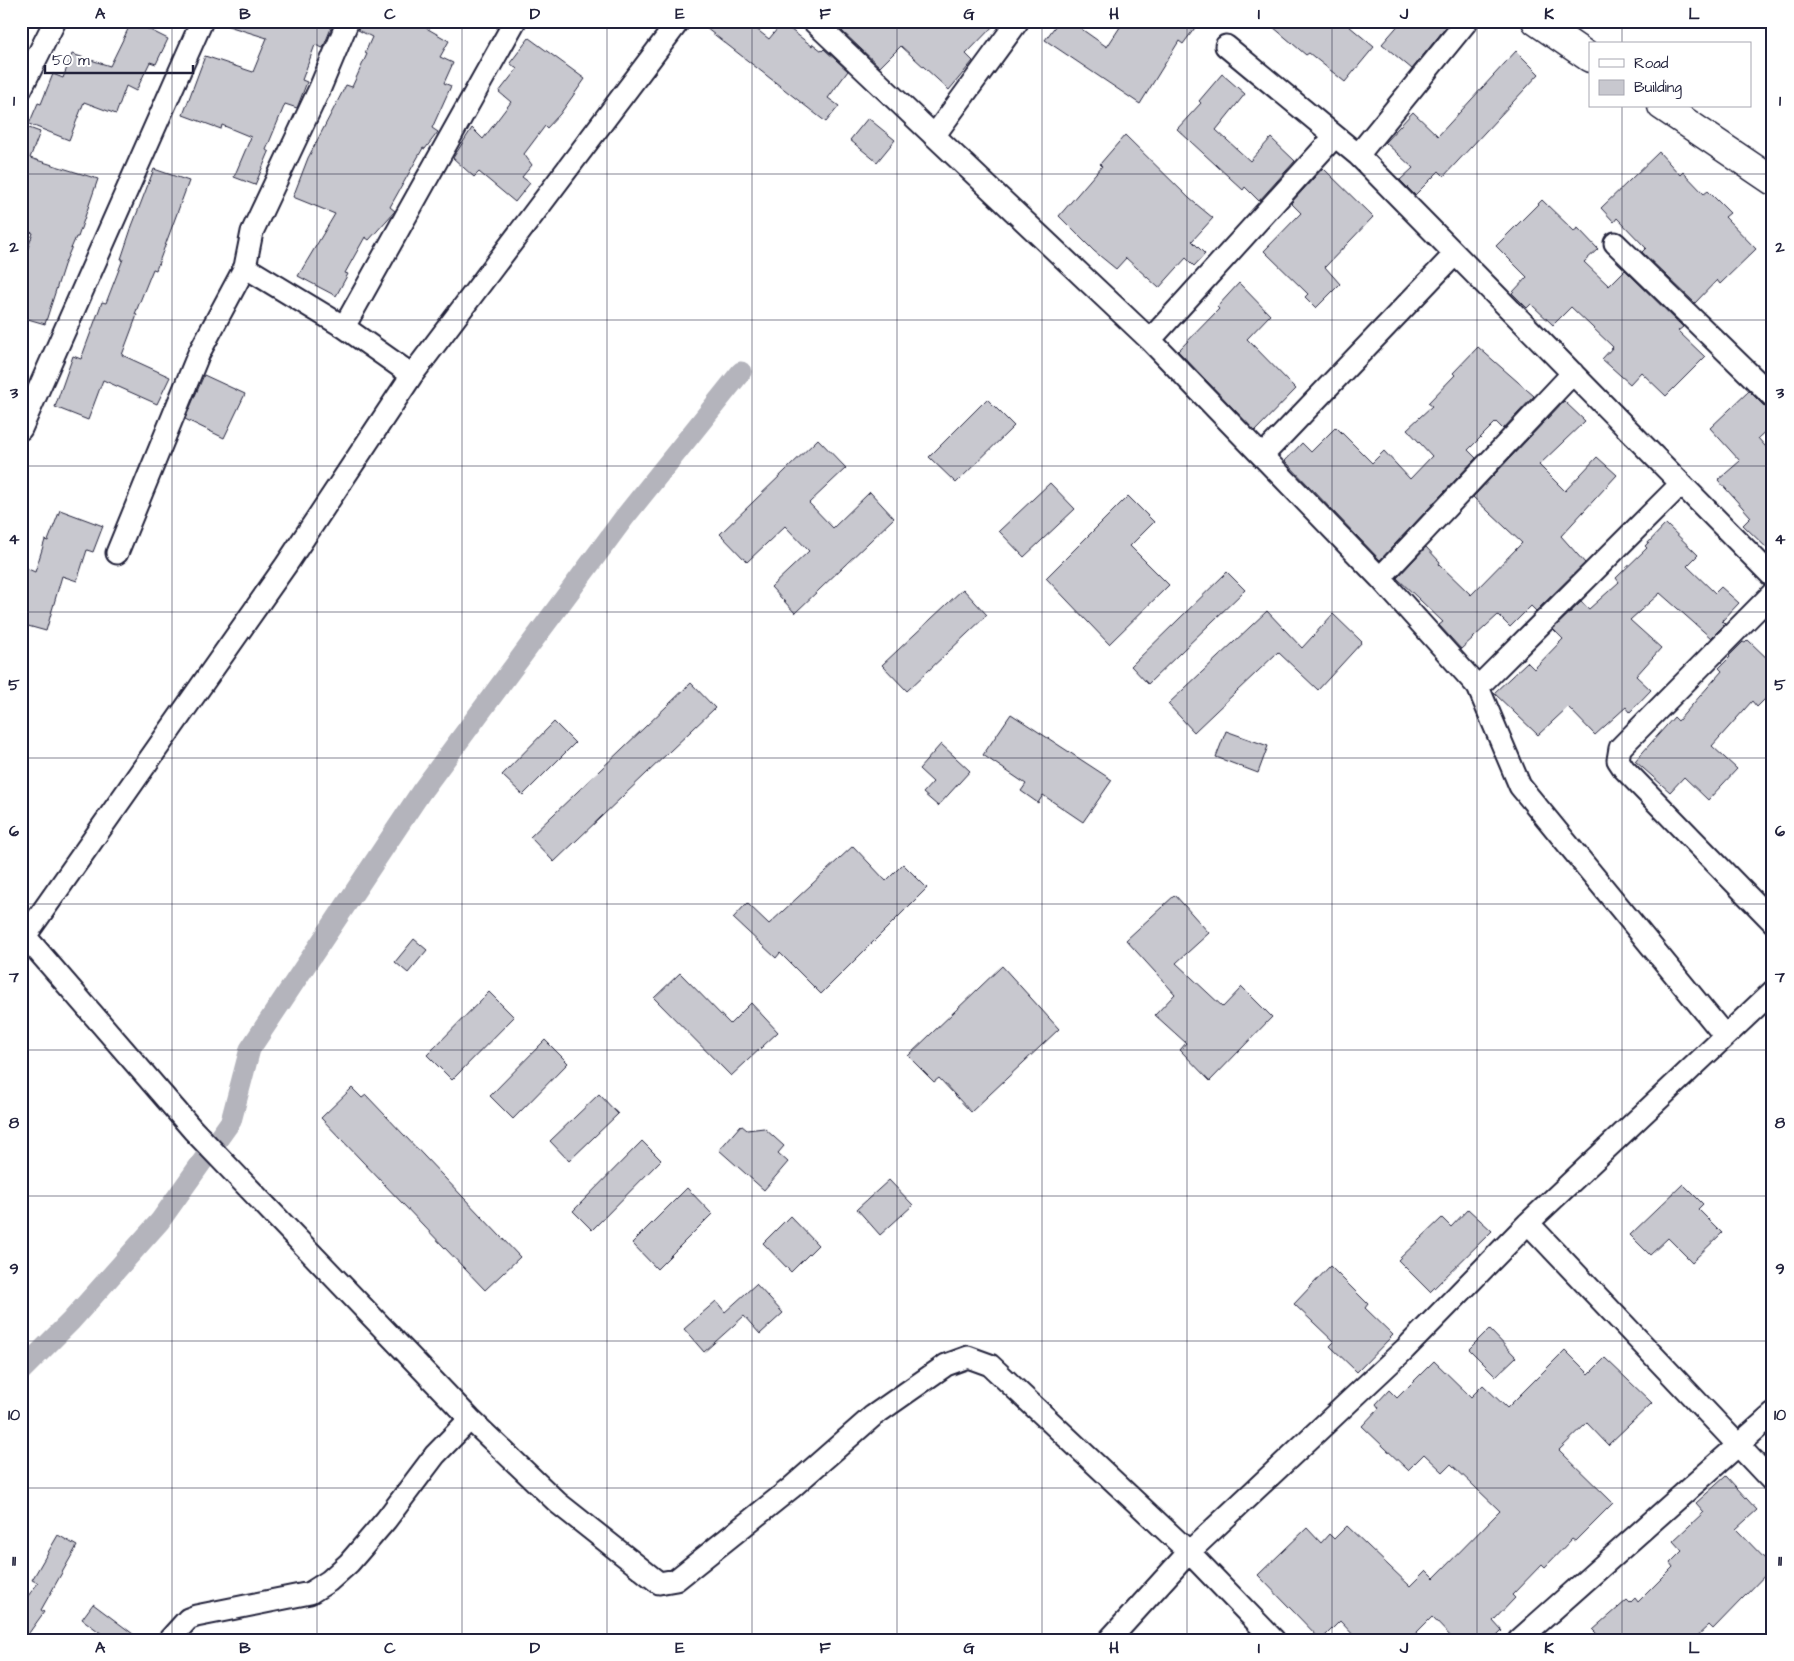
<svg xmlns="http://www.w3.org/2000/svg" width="1794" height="1661" font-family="'Architects Daughter',sans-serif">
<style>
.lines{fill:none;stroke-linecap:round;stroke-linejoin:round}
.canal{stroke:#b4b4bc;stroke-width:21}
.building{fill:#c8c8cf;stroke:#22223b}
.street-casing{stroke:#22223b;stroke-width:25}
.secondary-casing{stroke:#22223b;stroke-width:31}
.street{stroke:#fff;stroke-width:21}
.secondary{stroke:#fff;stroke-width:28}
.grid{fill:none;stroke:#22223b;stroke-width:1;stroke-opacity:0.55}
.neatline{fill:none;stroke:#22223b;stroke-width:2}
.grid-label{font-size:16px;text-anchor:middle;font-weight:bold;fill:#22223b}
</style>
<rect width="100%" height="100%" fill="#fff"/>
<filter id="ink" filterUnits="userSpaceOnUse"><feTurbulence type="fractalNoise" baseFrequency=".02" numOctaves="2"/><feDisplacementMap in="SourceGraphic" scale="10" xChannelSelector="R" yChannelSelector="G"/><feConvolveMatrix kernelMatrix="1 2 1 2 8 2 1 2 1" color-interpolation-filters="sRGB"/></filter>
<g filter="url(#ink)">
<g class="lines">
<path class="canal" d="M 21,1371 L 71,1321 L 160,1221 L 231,1121 L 250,1049 L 421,792 L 624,518 L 741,372"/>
</g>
<path class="building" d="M 132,21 L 168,39 L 156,64 L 150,62 L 136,91 L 126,86 L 116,114 L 84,102 L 69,140 L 29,124 L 38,103 L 41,104 L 53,74 L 63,78 L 72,54 L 110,66 Z
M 225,21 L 334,21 L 323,48 L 315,45 L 302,80 L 307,82 L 297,108 L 285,104 L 266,150 L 269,152 L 255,185 L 234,177 L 251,137 L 222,125 L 221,129 L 183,115 L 205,56 L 253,72 L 267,38 L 225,25 Z
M 360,21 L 414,21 L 449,41 L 440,57 L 453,63 L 444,83 L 451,86 L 432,128 L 438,132 L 425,149 L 423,148 L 390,207 L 395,211 L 369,240 L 365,237 L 345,273 L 348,274 L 336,296 L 298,276 L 335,214 L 293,197 L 308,158 L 346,85 L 352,87 L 367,54 L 365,53 L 372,37 L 358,30 Z
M 697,21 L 746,21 L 769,39 L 782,23 L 812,46 L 813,44 L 822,51 L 824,49 L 848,71 L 828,98 L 839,106 L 826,122 Z
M 851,21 L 998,21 L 966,54 L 973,61 L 949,90 L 901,46 L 880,67 L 842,31 Z
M 1059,21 L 1070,21 L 1107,47 L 1124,21 L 1200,21 L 1183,44 L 1179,41 L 1140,104 L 1045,40 Z
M 1266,21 L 1343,21 L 1374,47 L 1345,82 L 1309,53 L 1306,55 Z
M 1402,21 L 1451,21 L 1412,69 L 1382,44 Z
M 529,38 L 585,79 L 560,114 L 547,128 L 545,126 L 524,154 L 532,165 L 522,177 L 530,183 L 515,202 L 479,172 L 474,177 L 453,158 L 472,128 L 483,139 L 511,102 L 499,92 L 517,69 L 510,63 Z
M 1516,51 L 1539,74 L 1444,176 L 1439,171 L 1415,195 L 1400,180 L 1413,168 L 1385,142 L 1413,112 L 1438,136 Z
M 1222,74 L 1245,94 L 1216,130 L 1250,161 L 1271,138 L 1295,161 L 1259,201 L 1245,187 L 1243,190 L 1177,129 L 1201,103 L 1199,101 Z
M 868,118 L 895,140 L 877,162 L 850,140 Z
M 21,125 L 40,132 L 30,158 L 98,179 L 78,237 L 76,237 L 64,265 L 45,324 L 21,317 L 21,269 L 33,233 L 21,229 Z
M 1125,135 L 1190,199 L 1213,218 L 1192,241 L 1205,254 L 1194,266 L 1186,258 L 1159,288 L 1126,258 L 1116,269 L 1094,251 L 1059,216 L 1102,166 L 1100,164 Z
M 1659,152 L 1680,175 L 1683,172 L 1704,194 L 1708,191 L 1730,213 L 1725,217 L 1756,249 L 1720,284 L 1717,280 L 1695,303 L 1642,252 L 1646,248 L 1617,218 L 1614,222 L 1601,208 Z
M 1323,168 L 1373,217 L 1325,267 L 1340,284 L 1316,308 L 1305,297 L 1308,294 L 1264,251 L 1301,213 L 1291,203 Z
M 154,169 L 189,181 L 156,270 L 153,269 L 135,314 L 137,315 L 122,355 L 170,377 L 157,404 L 103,380 L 88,420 L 55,407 L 73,356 L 81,359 L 102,302 L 106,303 L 123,259 L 121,259 L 132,226 Z
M 1542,200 L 1574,231 L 1578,228 L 1598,249 L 1584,262 L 1609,286 L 1625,270 L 1683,327 L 1678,331 L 1705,357 L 1666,396 L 1641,372 L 1630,384 L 1602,359 L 1613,347 L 1571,307 L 1553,325 L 1531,304 L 1527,308 L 1512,293 L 1527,277 L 1496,246 Z
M 1239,283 L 1270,315 L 1247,339 L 1296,389 L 1255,431 L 1178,351 L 1219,309 L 1217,307 Z
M 1478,347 L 1534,396 L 1503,429 L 1496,422 L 1468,450 L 1476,458 L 1380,560 L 1285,461 L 1302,443 L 1311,452 L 1336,427 L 1372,463 L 1384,451 L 1410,479 L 1432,456 L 1407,429 L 1432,406 L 1428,403 L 1455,375 L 1453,373 Z
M 204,375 L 245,394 L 224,438 L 185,419 Z
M 1749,391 L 1773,415 L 1773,424 L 1758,438 L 1773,455 L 1773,554 L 1743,525 L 1751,517 L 1718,480 L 1740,461 L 1710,428 Z
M 987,399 L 1014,426 L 956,483 L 929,457 Z
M 1564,401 L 1585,421 L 1539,465 L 1565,491 L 1597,457 L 1617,475 L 1561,536 L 1585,563 L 1536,611 L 1531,606 L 1510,627 L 1498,615 L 1461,649 L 1439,625 L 1443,622 L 1397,578 L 1426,547 L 1440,562 L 1439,564 L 1471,595 L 1522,543 L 1473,497 Z
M 818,439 L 846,468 L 809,503 L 833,528 L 870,492 L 894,518 L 795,613 L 771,587 L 809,551 L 785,526 L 747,562 L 720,534 Z
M 1050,483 L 1075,509 L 1024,557 L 999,531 Z
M 1128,496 L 1154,522 L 1130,546 L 1169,585 L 1109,644 L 1046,578 Z
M 60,510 L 103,526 L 93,552 L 87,550 L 77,581 L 62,576 L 46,631 L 21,624 L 21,566 L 35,572 L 45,540 L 48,541 Z
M 1666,524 L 1698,555 L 1687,566 L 1715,593 L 1721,587 L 1739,603 L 1722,621 L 1725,624 L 1711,638 L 1660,593 L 1630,620 L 1661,648 L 1636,676 L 1651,690 L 1630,712 L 1626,707 L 1595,735 L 1568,707 L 1538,735 L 1494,693 L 1527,662 L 1534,669 L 1563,639 L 1553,629 L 1581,602 L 1589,609 L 1619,582 L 1616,578 L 1647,548 L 1645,546 Z
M 1227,572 L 1245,590 L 1148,684 L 1131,666 Z
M 963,589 L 987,615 L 907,691 L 882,665 Z
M 1267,611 L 1302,648 L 1333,614 L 1362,642 L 1318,690 L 1278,652 L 1194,732 L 1168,704 Z
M 1748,640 L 1773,664 L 1773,691 L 1757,707 L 1752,701 L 1712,746 L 1737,769 L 1708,800 L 1684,777 L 1670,792 L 1635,761 L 1674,717 L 1678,721 L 1722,671 L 1719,668 L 1730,657 L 1729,656 L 1743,642 L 1745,643 Z
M 691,683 L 715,708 L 554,862 L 530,837 Z
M 1011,714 L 1112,780 L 1083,822 L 1043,795 L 1038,803 L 1021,791 L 1026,784 L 983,755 Z
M 554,722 L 575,743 L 523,795 L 502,775 Z
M 1226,731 L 1268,746 L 1258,773 L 1216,757 Z
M 941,744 L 970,771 L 938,806 L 923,793 L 933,782 L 919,769 Z
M 853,846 L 886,881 L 903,864 L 927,888 L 821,994 L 780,953 L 776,958 L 733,918 L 747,903 L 769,924 Z
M 1175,895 L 1209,933 L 1176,963 L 1223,1007 L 1242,987 L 1272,1017 L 1210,1081 L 1180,1050 L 1186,1043 L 1155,1015 L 1175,994 L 1126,940 Z
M 414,939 L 427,950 L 408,973 L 395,962 Z
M 1002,966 L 1059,1029 L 971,1112 L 939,1078 L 934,1082 L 908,1056 Z
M 680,973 L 730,1024 L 751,1003 L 778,1032 L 731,1076 L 654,998 Z
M 489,992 L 514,1017 L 452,1080 L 427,1055 Z
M 545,1040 L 568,1063 L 513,1119 L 490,1096 Z
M 352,1088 L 362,1098 L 366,1095 L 520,1257 L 485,1290 L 321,1118 Z
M 599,1094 L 618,1114 L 569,1161 L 550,1141 Z
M 741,1125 L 747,1130 L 764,1128 L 784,1146 L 778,1153 L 788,1162 L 764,1190 L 719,1150 Z
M 642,1141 L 661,1160 L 592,1230 L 573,1211 Z
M 889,1180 L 913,1205 L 880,1235 L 857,1209 Z
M 1683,1184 L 1703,1204 L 1698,1209 L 1722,1233 L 1692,1262 L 1668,1238 L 1650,1255 L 1630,1235 Z
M 687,1188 L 712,1214 L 657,1269 L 632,1243 Z
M 1468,1209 L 1492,1231 L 1430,1292 L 1398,1260 L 1442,1218 L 1451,1227 Z
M 790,1216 L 818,1245 L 791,1272 L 763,1243 Z
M 1330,1266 L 1368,1304 L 1365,1308 L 1393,1335 L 1357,1372 L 1330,1346 L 1334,1342 L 1294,1304 Z
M 756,1284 L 783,1313 L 760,1334 L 744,1316 L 704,1352 L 684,1329 L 716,1301 L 725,1312 Z
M 1489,1329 L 1516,1357 L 1496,1376 L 1469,1349 Z
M 1565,1350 L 1589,1374 L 1605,1358 L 1652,1403 L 1608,1445 L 1587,1423 L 1559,1450 L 1613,1503 L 1575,1541 L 1572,1539 L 1545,1567 L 1542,1564 L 1512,1595 L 1515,1598 L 1493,1621 L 1502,1631 L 1493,1640 L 1454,1640 L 1432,1617 L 1409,1640 L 1358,1640 L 1340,1621 L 1321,1640 L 1258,1575 L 1307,1528 L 1321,1543 L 1329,1534 L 1334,1539 L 1347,1526 L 1410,1586 L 1426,1570 L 1434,1578 L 1500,1511 L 1451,1464 L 1443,1472 L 1424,1454 L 1408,1470 L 1362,1426 L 1379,1408 L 1376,1404 L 1389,1390 L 1397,1398 L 1434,1361 L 1471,1397 L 1483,1385 L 1507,1408 Z
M 1726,1476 L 1757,1510 L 1736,1529 L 1773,1567 L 1713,1629 L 1709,1625 L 1693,1640 L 1603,1640 L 1593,1630 L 1627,1600 L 1630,1603 L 1635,1598 L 1638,1602 L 1673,1567 L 1670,1563 L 1682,1551 L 1673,1541 L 1704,1512 L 1696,1503 Z
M 58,1535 L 77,1546 L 41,1610 L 44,1612 L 24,1640 L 21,1640 L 21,1605 L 38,1583 L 32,1580 Z
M 93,1604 L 141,1640 L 110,1640 L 82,1619 Z"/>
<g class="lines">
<defs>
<path id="street" d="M 813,21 L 1150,340 L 1380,578 L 1478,687 L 1520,786 L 1725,1036
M 1226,46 L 1358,155 L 1773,577
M 21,89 L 55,21
M 934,136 L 1018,21
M 1358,155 L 1467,21
M 1615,243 L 1773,397
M 245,267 L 344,327 L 412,375
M 344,327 L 515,21
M 1150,340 L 1335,136
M 21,429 L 202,21
M 1263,455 L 1455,254
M 117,553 L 199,353 L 245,267 L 252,232 L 320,88 L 348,21
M 1380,578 L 1573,373
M 1773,593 L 1620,748 L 1618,760 L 1624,769 L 1773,922
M 1478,687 L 1681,484
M 25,936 L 193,1130 L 470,1419 L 558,1503 L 659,1583 L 676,1580 L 791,1488 L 873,1416 L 946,1365 L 968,1357 L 990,1365 L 1189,1552 L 1274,1640
M 21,942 L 286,565 L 412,375 L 679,21
M 1528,1223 L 1773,1482
M 169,1640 L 188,1619 L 196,1616 L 310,1593 L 329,1581 L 349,1563 L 386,1520 L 435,1455 L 470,1419
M 1109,1640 L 1189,1552 L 1405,1349 L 1528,1223 L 1773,991
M 1519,1640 L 1773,1414"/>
<path id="secondary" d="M 1536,21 L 1590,58
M 1662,106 L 1773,181"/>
</defs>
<use href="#street" class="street-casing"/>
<use href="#secondary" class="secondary-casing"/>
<use href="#street" class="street"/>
<use href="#secondary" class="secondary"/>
</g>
</g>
<path class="grid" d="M 172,21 L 172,1640M 317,21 L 317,1640M 462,21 L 462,1640M 607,21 L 607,1640M 752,21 L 752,1640M 897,21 L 897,1640M 1042,21 L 1042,1640M 1187,21 L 1187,1640M 1332,21 L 1332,1640M 1477,21 L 1477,1640M 1622,21 L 1622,44M 1622,106 L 1622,1640M 21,174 L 1773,174M 21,320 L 1773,320M 21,466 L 1773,466M 21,612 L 1773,612M 21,758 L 1773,758M 21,904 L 1773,904M 21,1050 L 1773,1050M 21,1196 L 1773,1196M 21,1341 L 1773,1341M 21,1488 L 1773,1488"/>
<rect width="1794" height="1661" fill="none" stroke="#fff" stroke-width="55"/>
<rect x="1589" y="42" width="162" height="65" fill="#ffffff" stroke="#a7a7b1"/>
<rect x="1599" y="59" width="25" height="8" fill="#ffffff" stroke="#a7a7b1"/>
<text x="1634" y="68" font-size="15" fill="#22223b">Road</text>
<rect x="1599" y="80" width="25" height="15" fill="#c8c8cf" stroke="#a7a7b1"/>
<text x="1634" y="92" font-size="15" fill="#22223b">Building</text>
<path d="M45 65v8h148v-8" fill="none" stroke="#22223b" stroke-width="2.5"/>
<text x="52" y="65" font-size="15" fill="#22223b" stroke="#ffffff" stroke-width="4" paint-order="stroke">50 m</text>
<rect x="28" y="28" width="1738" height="1606" class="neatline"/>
<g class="grid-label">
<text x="100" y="19">A</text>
<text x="245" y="19">B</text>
<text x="390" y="19">C</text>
<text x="535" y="19">D</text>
<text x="680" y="19">E</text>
<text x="825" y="19">F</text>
<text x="969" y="19">G</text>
<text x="1114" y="19">H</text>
<text x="1259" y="19">I</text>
<text x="1404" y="19">J</text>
<text x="1549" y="19">K</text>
<text x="1694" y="19">L</text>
<text x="14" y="106">1</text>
<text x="1780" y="106">1</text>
<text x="14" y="252">2</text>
<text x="1780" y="252">2</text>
<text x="14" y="398">3</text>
<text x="1780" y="398">3</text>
<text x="14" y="544">4</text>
<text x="1780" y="544">4</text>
<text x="14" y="690">5</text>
<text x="1780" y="690">5</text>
<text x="14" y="836">6</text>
<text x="1780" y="836">6</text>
<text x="14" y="982">7</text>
<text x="1780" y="982">7</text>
<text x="14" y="1128">8</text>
<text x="1780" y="1128">8</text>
<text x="14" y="1274">9</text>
<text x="1780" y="1274">9</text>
<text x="14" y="1420">10</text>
<text x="1780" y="1420">10</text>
<text x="14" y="1566">11</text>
<text x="1780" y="1566">11</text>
<text x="100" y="1653">A</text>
<text x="245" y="1653">B</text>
<text x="390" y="1653">C</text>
<text x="535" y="1653">D</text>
<text x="680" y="1653">E</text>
<text x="825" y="1653">F</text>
<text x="969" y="1653">G</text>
<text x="1114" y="1653">H</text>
<text x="1259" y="1653">I</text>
<text x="1404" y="1653">J</text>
<text x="1549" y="1653">K</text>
<text x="1694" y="1653">L</text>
</g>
</svg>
